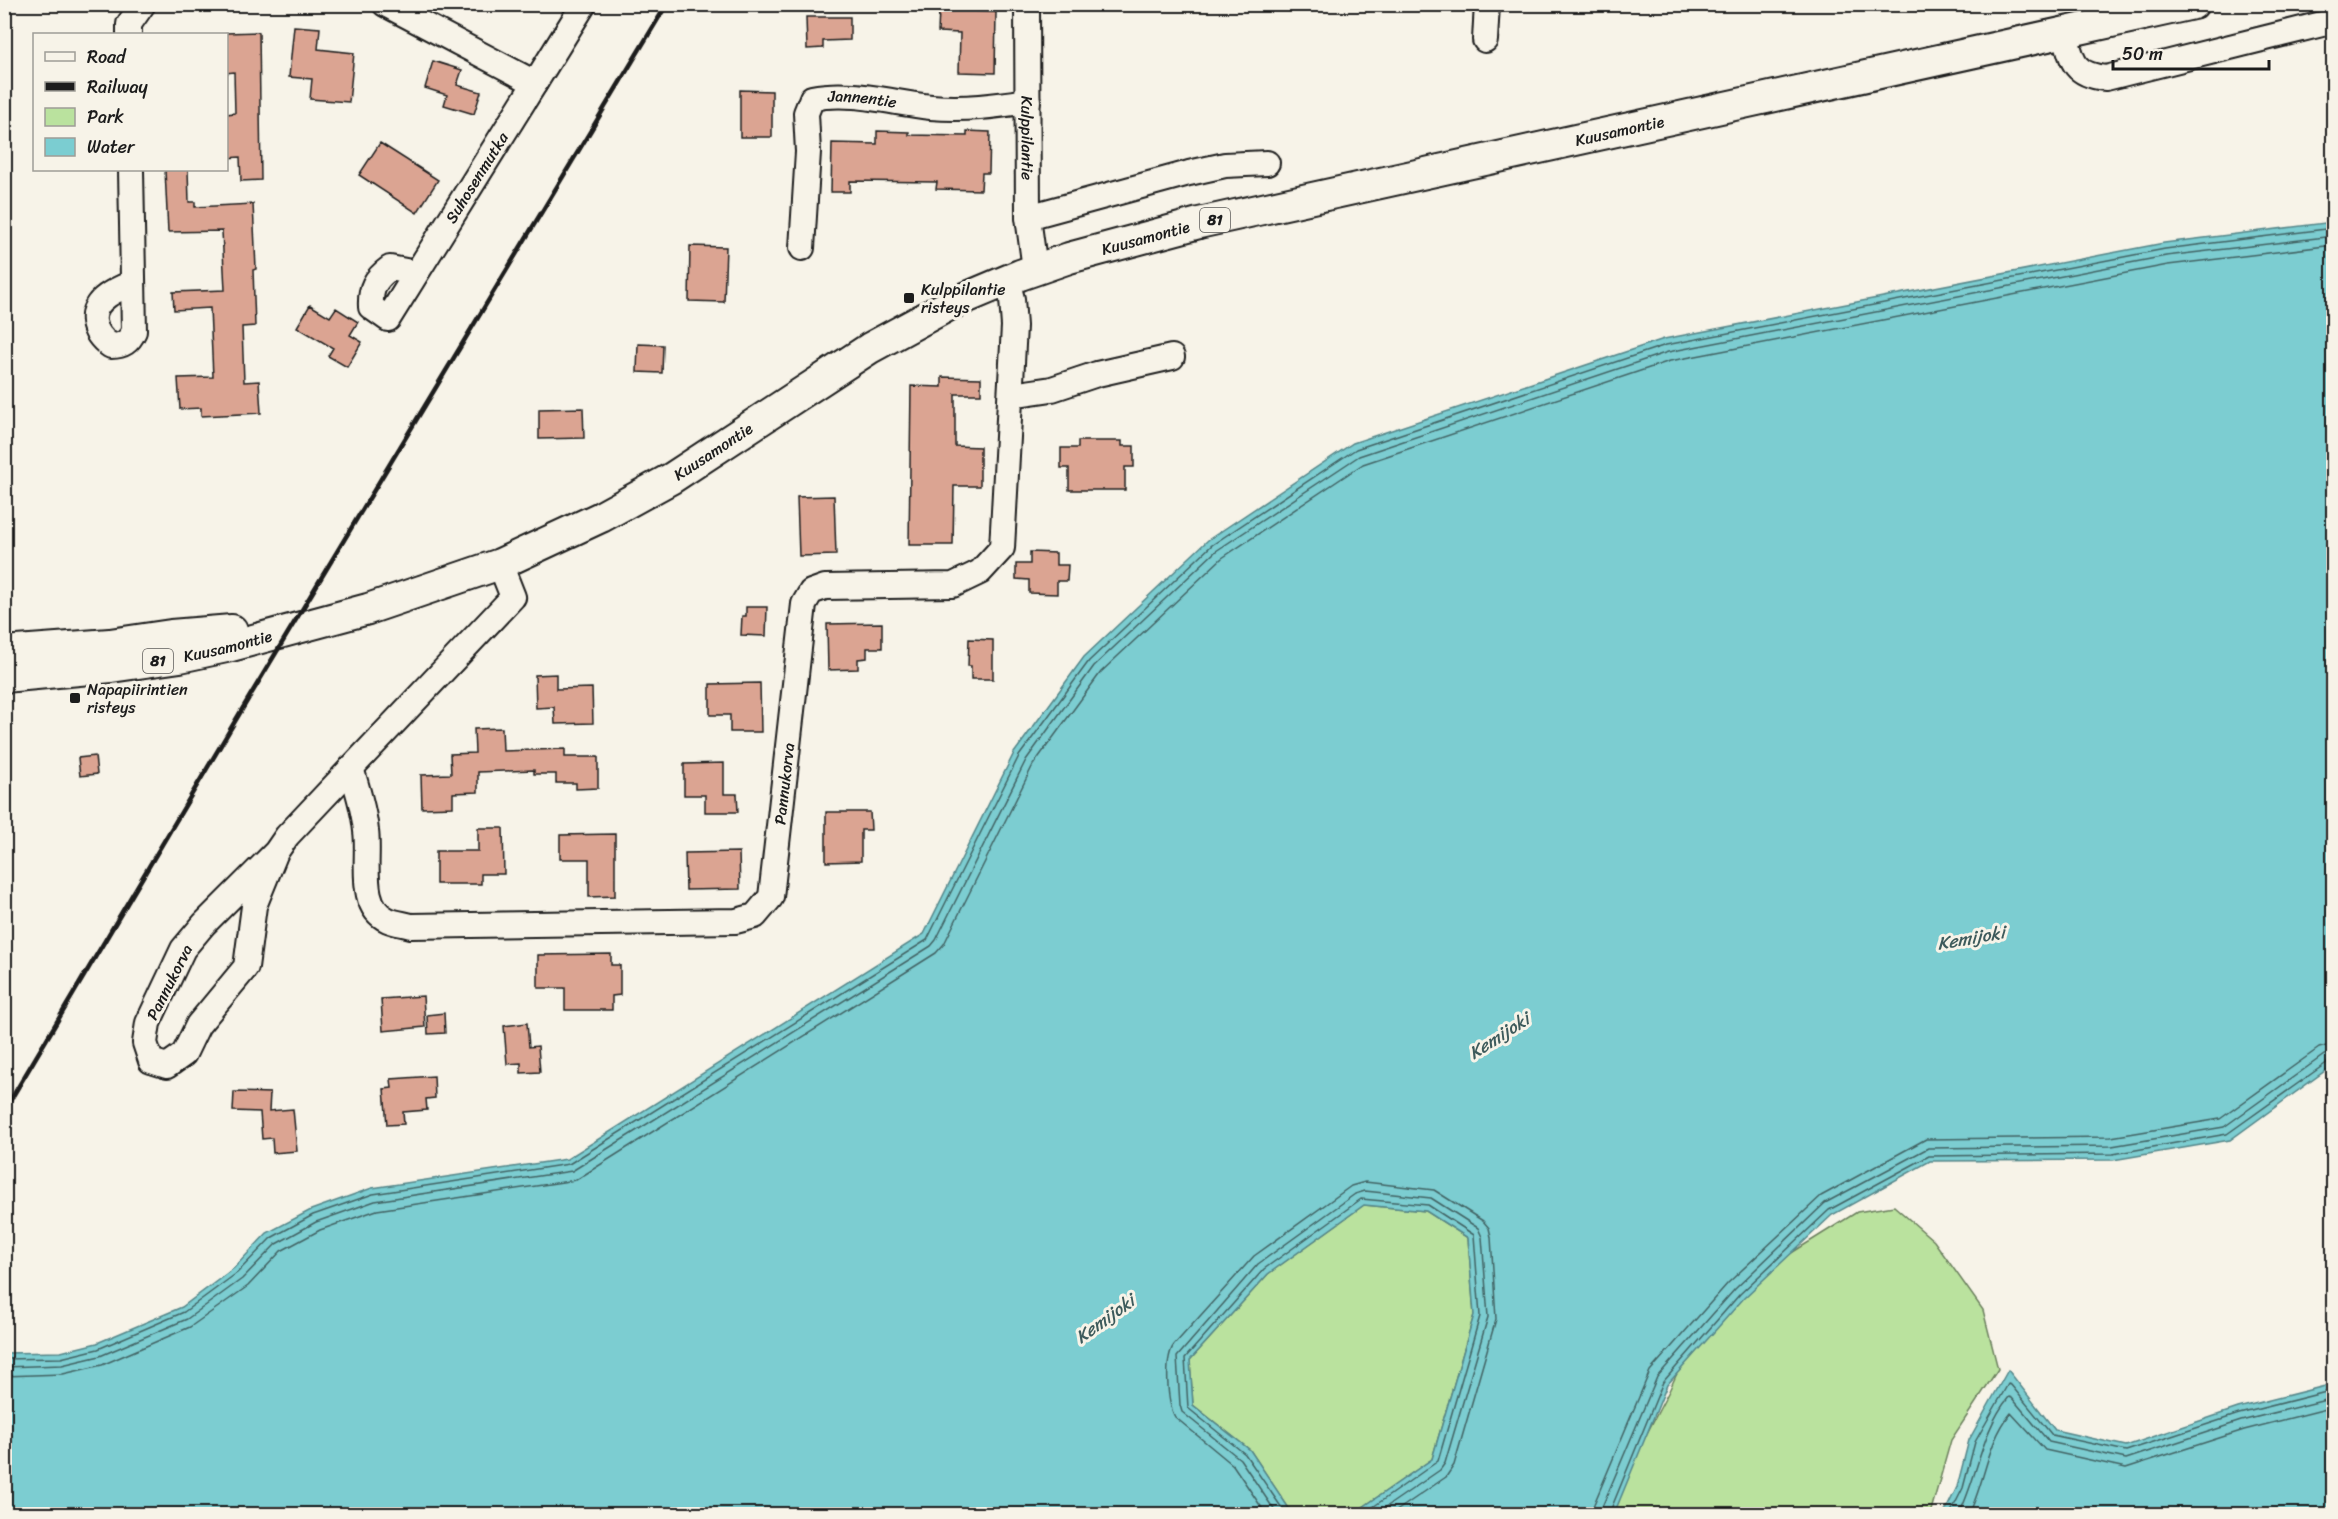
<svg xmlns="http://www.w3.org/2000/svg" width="2338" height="1519" font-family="Sriracha,sans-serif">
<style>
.green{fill:#bae29e;stroke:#6b7f5d;stroke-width:1.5}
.water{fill:#7bcdd1;stroke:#558689;stroke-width:1.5}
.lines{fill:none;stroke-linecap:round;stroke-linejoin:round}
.shore{stroke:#426364;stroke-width:1.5}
.building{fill:#dba492;stroke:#1c1c1c;stroke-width:1.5}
.minor-casing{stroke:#1c1c1c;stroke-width:28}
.major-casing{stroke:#1c1c1c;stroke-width:34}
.minor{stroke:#f7f3e8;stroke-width:24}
.major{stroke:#f7f3e8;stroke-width:30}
.rail{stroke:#1c1c1c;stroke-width:4.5}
.poi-dot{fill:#1c1c1c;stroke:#f7f3e8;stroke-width:2}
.labels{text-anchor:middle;stroke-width:6;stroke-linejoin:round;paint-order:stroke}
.shield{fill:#f7f3e8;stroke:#5e5c59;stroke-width:1.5}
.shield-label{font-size:15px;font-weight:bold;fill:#1c1c1c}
.street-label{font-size:16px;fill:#1c1c1c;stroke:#f7f3e8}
.poi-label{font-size:16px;fill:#1c1c1c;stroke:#f7f3e8;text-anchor:start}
.water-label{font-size:18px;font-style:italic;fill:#3d5a5b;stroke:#f7f3e8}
</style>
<rect width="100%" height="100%" fill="#f7f3e8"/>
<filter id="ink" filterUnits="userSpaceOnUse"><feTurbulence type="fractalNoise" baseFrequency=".0167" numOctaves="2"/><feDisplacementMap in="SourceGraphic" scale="12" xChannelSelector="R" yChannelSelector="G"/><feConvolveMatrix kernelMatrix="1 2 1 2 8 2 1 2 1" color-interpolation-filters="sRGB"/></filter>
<g filter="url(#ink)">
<path class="green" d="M 1364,1205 L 1426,1211 L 1468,1238 L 1474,1315 L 1432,1459 L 1353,1514 L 1292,1513 L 1250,1450 L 1193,1405 L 1190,1360 L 1268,1274 Z
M 1894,1206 L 1934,1241 L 1983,1310 L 1998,1369 L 1951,1440 L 1930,1514 L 1605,1514 L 1669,1391 L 1699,1325 L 1729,1292 L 1857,1212 Z"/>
<path class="water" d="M 2333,222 L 2333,1065 L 2230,1140 L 2113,1160 L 1930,1161 L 1832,1215 L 1744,1298 L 1667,1385 L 1614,1514 L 1353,1514 L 1432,1459 L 1474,1315 L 1468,1238 L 1426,1211 L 1364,1205 L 1268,1274 L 1190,1360 L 1193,1405 L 1250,1450 L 1292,1513 L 1332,1514 L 5,1514 L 5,1353 L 61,1352 L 97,1343 L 182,1307 L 234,1268 L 267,1233 L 311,1210 L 372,1188 L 567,1159 L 924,934 L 1014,753 L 1084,657 L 1208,540 L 1353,443 L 1664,339 L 2164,243 Z
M 2008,1370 L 2055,1430 L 2126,1446 L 2238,1408 L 2333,1384 L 2333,1514 L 1944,1514 L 1957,1487 L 1969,1440 Z"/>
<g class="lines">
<path class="shore" d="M 4,1359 L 61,1358 L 98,1349 L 184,1312 L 237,1273 L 271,1238 L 313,1215 L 373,1194 L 569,1164 L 927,940 L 1019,756 L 1089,661 L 1212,545 L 1356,449 L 1666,345 L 2165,249 L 2334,228
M 4,1367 L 62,1365 L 100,1356 L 187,1319 L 242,1279 L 276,1244 L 316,1222 L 375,1201 L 572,1171 L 931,946 L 936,940 L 1026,760 L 1094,666 L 1216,551 L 1359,456 L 1668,352 L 2166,256 L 2334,236
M 4,1376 L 63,1374 L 102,1365 L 190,1327 L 248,1286 L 281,1251 L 320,1230 L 377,1210 L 576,1180 L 936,953 L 944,944 L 1033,765 L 1101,672 L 1222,558 L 1363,464 L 1670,361 L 2168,265 L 2334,245
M 1266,1514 L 1233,1465 L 1175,1417 C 1167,1403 1164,1358 1174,1345 L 1254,1256 L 1351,1186 L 1365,1182 L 1434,1190 L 1483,1221 L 1489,1228 L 1491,1237 L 1496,1319 L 1454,1465 L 1446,1477 L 1392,1514
M 1277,1514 L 1240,1459 L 1182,1412 L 1180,1405 L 1177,1357 L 1258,1264 L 1355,1194 L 1365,1191 L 1431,1198 L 1478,1228 L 1482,1237 L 1488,1317 L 1445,1463 L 1440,1470 L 1376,1514
M 1286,1514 L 1245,1454 L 1188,1408 L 1185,1358 L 1264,1269 L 1361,1199 L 1428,1205 L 1474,1235 L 1480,1316 L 1438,1461 L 1363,1514
M 1592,1514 L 1594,1504 L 1650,1371 L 1728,1283 L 1821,1196 L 1926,1139 L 2111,1137 L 2220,1119 L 2319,1048 L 2334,1044
M 1601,1514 L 1602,1507 L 1657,1377 L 1735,1289 L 1825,1203 L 1928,1148 L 2112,1146 L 2224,1127 L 2324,1055 L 2334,1053
M 1609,1514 L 1663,1382 L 1740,1294 L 1829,1210 L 1929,1156 L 2113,1154 L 2227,1134 L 2328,1062 L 2334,1060
M 1950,1514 L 1963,1488 L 1975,1442 L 2008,1384 L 2011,1385 L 2052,1435 L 2126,1451 L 2239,1414 L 2334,1390
M 1959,1514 C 1978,1476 1981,1431 2009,1397 L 2012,1398 L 2049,1442 L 2126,1459 L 2241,1421 L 2334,1398
M 1969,1514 C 1985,1482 1987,1442 2011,1413 L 2045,1450 L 2126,1468 L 2244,1430 L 2334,1407"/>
</g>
<path class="building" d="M 939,10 L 996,12 L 995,73 L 959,72 L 960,33 L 938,32 Z
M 806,17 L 850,17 L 850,40 L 823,41 L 823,48 L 807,49 Z
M 294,26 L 320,28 L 318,49 L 354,53 L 349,102 L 310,99 L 312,79 L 289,77 Z
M 259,32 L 261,180 L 241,181 L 240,157 L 226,158 L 226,114 L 235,113 L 234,72 L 226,73 L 226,33 Z
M 433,61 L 462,70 L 457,85 L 481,92 L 474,114 L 444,105 L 447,95 L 425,88 Z
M 740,90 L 772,91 L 772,137 L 740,137 Z
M 877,131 L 909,132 L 909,135 L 967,136 L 967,131 L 990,132 L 989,173 L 982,173 L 981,190 L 936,189 L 937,182 L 850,181 L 850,192 L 831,192 L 832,143 L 877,144 Z
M 380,143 L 438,180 L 417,213 L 359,175 Z
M 165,170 L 188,170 L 189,202 L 195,202 L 195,207 L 253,204 L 256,269 L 253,270 L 255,326 L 242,327 L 244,382 L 259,381 L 261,413 L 201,416 L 201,408 L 180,409 L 178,378 L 213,377 L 210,308 L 174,310 L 173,292 L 225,290 L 222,231 L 168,232 Z
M 690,246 L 726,247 L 724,302 L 689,301 Z
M 310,305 L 330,317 L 336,308 L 358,322 L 350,335 L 362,342 L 347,367 L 328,356 L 333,348 L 297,327 Z
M 638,344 L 663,345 L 662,373 L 637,372 Z
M 942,377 L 981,378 L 981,394 L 955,394 L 955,446 L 980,447 L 980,486 L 954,486 L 953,545 L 909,545 L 911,386 L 942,387 Z
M 583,408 L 584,438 L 539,439 L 539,409 Z
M 1078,441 L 1122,441 L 1122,446 L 1134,446 L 1134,467 L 1125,467 L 1125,490 L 1069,490 L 1069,468 L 1061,468 L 1061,448 L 1078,448 Z
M 834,496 L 836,555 L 799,556 L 797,497 Z
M 1030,552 L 1056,553 L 1056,565 L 1068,565 L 1067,581 L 1057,581 L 1057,594 L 1029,593 L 1029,580 L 1016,579 L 1016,564 L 1030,564 Z
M 746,607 L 767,607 L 766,636 L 741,635 L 742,616 L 746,616 Z
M 882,623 L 882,648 L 867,648 L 867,658 L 858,659 L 858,669 L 828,670 L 827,624 Z
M 969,639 L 993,640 L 993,679 L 971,679 L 971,666 L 968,666 Z
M 556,674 L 556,689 L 592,688 L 593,723 L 555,724 L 554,707 L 536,708 L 535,675 Z
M 760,683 L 761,732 L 730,732 L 730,715 L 710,715 L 710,684 Z
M 502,728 L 503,751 L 565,749 L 565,757 L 598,757 L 598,788 L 576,789 L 576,783 L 556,783 L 556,774 L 534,774 L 534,770 L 478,772 L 478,792 L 453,793 L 453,807 L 422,808 L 421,775 L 451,774 L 450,754 L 475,753 L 474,729 Z
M 95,756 L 97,774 L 80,776 L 78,758 Z
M 724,763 L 724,794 L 737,794 L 738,812 L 705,812 L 705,795 L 684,795 L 684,764 Z
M 826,812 L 870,812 L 871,830 L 861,830 L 861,861 L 826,862 Z
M 478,828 L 503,828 L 504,874 L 481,874 L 481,884 L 436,884 L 436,851 L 478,851 Z
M 615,834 L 615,896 L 589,897 L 589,859 L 560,859 L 560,835 Z
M 739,852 L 740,889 L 686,890 L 685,853 Z
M 611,954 L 611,965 L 620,965 L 620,995 L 612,996 L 612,1010 L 565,1010 L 565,988 L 538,988 L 538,955 Z
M 423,996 L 425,1027 L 383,1031 L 381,999 Z
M 444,1013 L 445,1033 L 428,1034 L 427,1015 Z
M 527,1023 L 529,1047 L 538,1046 L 540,1072 L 521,1073 L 521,1063 L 507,1064 L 504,1026 Z
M 434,1076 L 435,1098 L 426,1099 L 427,1110 L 403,1112 L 404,1124 L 387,1125 L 384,1089 L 392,1088 L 391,1079 Z
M 234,1092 L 270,1093 L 269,1111 L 293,1109 L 297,1151 L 273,1153 L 272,1138 L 262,1139 L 260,1112 L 233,1111 Z"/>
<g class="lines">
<defs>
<g id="minor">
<path d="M 385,4 L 535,83 L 584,4"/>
<path id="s1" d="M 1027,4 L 1028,217 L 1035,269"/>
<path d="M 2065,33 C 2072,62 2074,75 2106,78 L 2334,21"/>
<path d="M 129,34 L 129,24 L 143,4"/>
<path d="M 1485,40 L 1487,4"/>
<path d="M 131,170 L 134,331 C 129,342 123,346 111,346 C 92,333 86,311 107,296 C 115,290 124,287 133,282"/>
<path d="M 1028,217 L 1189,173 L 1225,165 L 1267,163"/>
<path id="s2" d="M 802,248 L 808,152 L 806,113 L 812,98 C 851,90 892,103 931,107 C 964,110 996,106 1028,101"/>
<path id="s3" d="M 416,273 L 390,268 C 375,279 370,288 371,307 L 388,319 L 535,83"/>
<path d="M 1011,395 L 1052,389 L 1097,374 L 1172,357"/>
<path id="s4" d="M 351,768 C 357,788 364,809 366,831 C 370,858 357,906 388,920 C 395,923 404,924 411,926 L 736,921 L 755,916 L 771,897 L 804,604 L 811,592 L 825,587 L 953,585 L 980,572 L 1002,548 L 1014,326 L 1012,299 L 1007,280"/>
<path d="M 276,852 L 204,924 L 183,949 L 148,1023 L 145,1043 L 151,1061 L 167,1066 L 184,1054 L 198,1025 L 246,967 L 254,906 L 276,852 L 287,836 L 513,597 L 500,564"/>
</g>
<g id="major">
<path d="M 4,652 L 110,644 L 171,635 L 232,630"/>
<path id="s5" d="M 4,677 L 111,667 L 180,657 L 231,646 L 368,609 L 500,564 L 601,517 L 672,478 L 870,348 L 951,304 L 1020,275 L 1069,258 L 1199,223 L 2193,4"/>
</g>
</defs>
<use href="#minor" class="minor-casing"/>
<use href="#major" class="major-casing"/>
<use href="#minor" class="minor"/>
<use href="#major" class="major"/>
<path class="rail" d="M 4,1111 L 250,696 L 667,4"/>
</g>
</g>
<g class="poi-dot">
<rect x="903" y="292" width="12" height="12" rx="3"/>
<rect x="69" y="692" width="12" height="12" rx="3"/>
</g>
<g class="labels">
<g class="shield">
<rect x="1200" y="208" width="30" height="24" rx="4.5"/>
<rect x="143" y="649" width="30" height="24" rx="4.5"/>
</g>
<g class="shield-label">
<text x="1215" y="225">81</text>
<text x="158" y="666">81</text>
</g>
<g class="street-label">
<text dy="6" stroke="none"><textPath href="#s2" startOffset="202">Jannentie</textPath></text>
<text dy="6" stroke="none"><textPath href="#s5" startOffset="1724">Kuusamontie</textPath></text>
<text dy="6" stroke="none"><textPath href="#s1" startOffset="134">Kulppilantie</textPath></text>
<text dy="6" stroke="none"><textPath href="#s3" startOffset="260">Suhosenmutka</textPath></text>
<text dy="6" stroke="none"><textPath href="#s5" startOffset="1238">Kuusamontie</textPath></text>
<text dy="6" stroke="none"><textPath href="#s5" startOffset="752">Kuusamontie</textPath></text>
<text dy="6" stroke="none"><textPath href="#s5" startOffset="226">Kuusamontie</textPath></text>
<text dy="6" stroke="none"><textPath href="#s4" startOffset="669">Pannukorva</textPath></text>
<text transform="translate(169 982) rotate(-63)" y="6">Pannukorva</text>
</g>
<g class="poi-label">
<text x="921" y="295">Kulppilantie<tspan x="921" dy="18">risteys</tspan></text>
<text x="87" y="695">Napapiirintien<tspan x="87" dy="18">risteys</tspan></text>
</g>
<g class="water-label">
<text transform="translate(1971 938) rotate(-10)" y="6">Kemijoki</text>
<text transform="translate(1499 1036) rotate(-33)" y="6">Kemijoki</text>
<text transform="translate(1105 1319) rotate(-36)" y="6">Kemijoki</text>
</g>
</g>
<rect width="2338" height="1519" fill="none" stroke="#f7f3e8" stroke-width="24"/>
<rect x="12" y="12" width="2314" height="1495" fill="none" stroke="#1c1c1c" stroke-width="2" filter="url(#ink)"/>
<rect x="33" y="33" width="195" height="138" fill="#f7f3e8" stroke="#9f9d96" stroke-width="1.5"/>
<rect x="45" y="52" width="30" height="9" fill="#f7f3e8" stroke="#9f9d96" stroke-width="1.5"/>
<text x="87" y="63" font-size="18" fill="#1c1c1c">Road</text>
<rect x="45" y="82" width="30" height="9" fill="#1c1c1c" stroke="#9f9d96" stroke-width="1.5"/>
<text x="87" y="93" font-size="18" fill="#1c1c1c">Railway</text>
<rect x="45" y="108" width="30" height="18" fill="#bae29e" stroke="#9f9d96" stroke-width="1.5"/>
<text x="87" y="123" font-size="18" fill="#1c1c1c">Park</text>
<rect x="45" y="138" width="30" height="18" fill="#7bcdd1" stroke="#9f9d96" stroke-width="1.5"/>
<text x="87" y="153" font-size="18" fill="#1c1c1c">Water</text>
<path d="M2113 60v9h156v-9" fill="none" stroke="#1c1c1c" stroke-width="3"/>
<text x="2122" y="60" font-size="18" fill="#1c1c1c" stroke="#f7f3e8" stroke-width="4.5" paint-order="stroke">50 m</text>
</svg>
